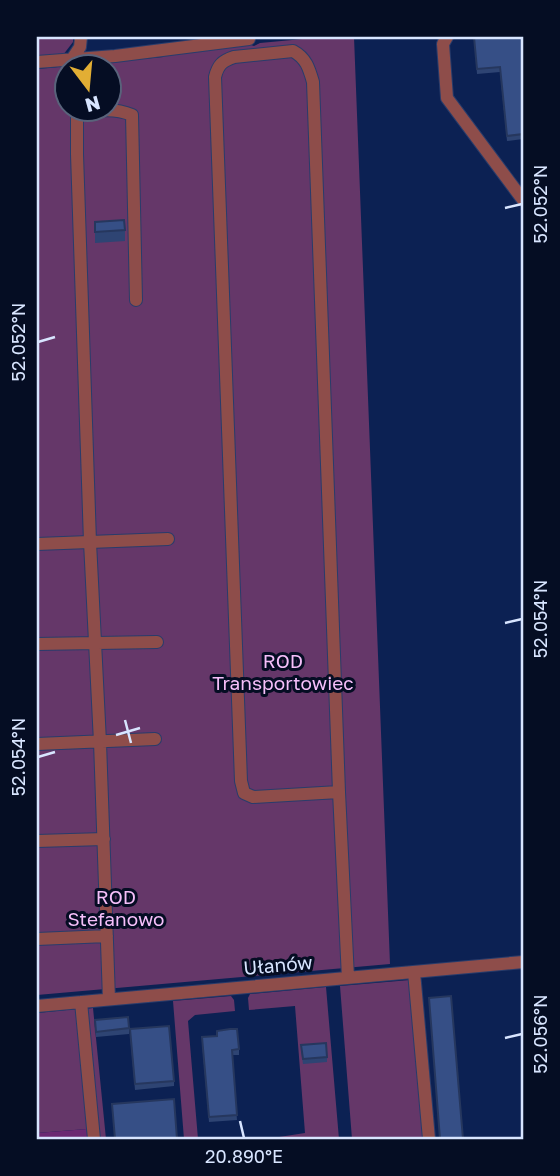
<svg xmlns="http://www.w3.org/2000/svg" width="560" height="1176" font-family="'Golos Text',sans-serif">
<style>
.green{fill:#653769;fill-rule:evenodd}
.forest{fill:#6b2972}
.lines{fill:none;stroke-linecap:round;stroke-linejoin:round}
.minor-casing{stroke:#293c6b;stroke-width:14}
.minor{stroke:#8e4d4a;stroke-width:12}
.wall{fill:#2e4473}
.building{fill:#364f86;stroke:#26375e;stroke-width:2}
.ticks{fill:none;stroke:#d8e5ff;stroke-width:2.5}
.labels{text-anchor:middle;stroke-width:6;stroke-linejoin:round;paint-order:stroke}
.park-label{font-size:19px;fill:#f6bffa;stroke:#050d23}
.street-label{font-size:19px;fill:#d8e5ff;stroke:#050d23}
.neatline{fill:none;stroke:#d8e5ff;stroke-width:2.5}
.ticks-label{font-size:18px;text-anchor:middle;fill:#d8e5ff}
</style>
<rect width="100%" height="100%" fill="#0c2153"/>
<path class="green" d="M 37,37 L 73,37 L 73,42 L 63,55 L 37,58 Z
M 324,37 L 354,37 L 390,964 L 37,995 L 37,69 L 163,57 L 163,52 L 245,43 L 254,46 L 260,43 ZM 66,66 L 108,66 L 108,108 L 66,108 Z
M 410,980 L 425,1139 L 352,1139 L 340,986 Z
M 326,987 L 339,1139 L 266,1139 L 305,1133 L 295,1006 L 249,1010 L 248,998 L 250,994 Z
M 231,996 L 234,1000 L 235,1011 L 195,1015 L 188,1021 L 198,1139 L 184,1139 L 173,1001 Z
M 93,1008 L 106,1139 L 99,1139 L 85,1009 Z
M 76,1009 L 87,1129 L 37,1133 L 37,1013 Z"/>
<path class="forest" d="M 87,1129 L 88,1139 L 37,1139 L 37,1133 Z"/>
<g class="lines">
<defs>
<path id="minor" d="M 447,37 L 443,44 L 447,98 L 523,200
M 37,62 L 115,56 L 249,39
M 72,62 L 72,59 L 80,47 L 81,37
M 37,544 L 168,539
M 37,644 L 157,642
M 37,744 L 155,739
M 339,792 L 253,797 L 244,793 L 241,781 L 215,77 C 218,65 222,61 234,57 L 293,51 C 306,58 309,68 313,82 L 339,792 L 348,978
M 37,841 L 104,839
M 37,939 L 107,936
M 414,972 L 429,1139
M 109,999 L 100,742 L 90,542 L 77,154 L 77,115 C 94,110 115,108 132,115 L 136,300
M 81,1002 L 94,1139
M 37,1006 L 523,962"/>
</defs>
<use href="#minor" class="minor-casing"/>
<use href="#minor" class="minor"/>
</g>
<path class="wall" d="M 474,37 L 523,37 L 523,139 L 507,141 L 500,72 L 477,74 Z
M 95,222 L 125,230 L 125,241 L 95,243 Z
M 95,1020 L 129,1028 L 129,1034 L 96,1037 Z
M 130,1035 L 174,1081 L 174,1086 L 135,1090 Z
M 217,1036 L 239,1049 L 239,1055 L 232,1055 L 237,1120 L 209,1122 L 202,1043 Z
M 301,1050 L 327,1057 L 327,1062 L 303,1064 Z"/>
<path class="building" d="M 474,37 L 523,37 L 523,134 L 507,136 L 500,67 L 477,69 Z
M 124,220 L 125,230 L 95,232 L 95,222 Z
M 451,996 L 463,1139 L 440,1139 L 429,998 Z
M 128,1017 L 129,1028 L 96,1032 L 95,1020 Z
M 169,1026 L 174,1081 L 135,1084 L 130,1029 Z
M 230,1029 L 237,1029 L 239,1049 L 232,1050 L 237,1115 L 209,1117 L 202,1037 L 217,1036 L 217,1031 Z
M 326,1043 L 327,1057 L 303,1059 L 301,1045 Z
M 174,1099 L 177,1139 L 115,1139 L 112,1104 Z"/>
<path class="ticks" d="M 505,208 L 522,204M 38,342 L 55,337M 505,623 L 522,619M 125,720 L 131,743M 116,735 L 140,728M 38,757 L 55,752M 505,1038 L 522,1034M 240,1121 L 244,1138"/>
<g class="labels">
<g class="park-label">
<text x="283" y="668">ROD<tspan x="283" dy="22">Transportowiec</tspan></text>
<text x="116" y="904">ROD<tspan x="116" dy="22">Stefanowo</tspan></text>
</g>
<g class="street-label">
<text transform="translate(278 965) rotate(-5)" y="7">Ułanów</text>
</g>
</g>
<rect width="560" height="1176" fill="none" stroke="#050d23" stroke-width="77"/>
<g transform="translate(88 88) rotate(164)"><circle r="33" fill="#050d23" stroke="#59637b" stroke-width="2"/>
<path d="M0-5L12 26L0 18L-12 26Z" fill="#e2ae34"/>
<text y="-10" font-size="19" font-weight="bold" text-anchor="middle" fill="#d8e5ff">N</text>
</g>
<rect x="38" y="38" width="484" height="1100" class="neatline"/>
<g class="ticks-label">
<text transform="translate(541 204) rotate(-90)" y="6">52.052°N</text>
<text transform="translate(19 342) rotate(-90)" y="6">52.052°N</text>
<text transform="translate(541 619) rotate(-90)" y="6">52.054°N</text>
<text transform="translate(19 757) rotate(-90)" y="6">52.054°N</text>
<text transform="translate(541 1034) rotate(-90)" y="6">52.056°N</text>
<text x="244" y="1163">20.890°E</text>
</g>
</svg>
